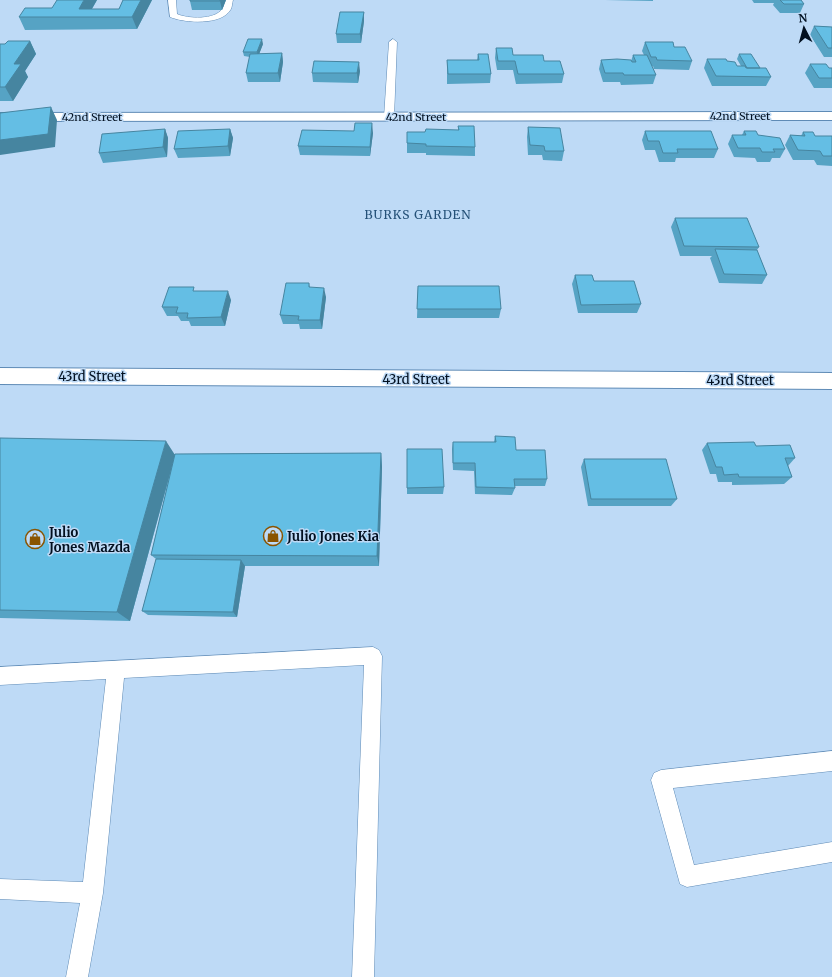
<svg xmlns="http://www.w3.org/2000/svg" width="832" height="977" font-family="Merriweather,serif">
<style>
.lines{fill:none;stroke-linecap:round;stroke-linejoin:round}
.service-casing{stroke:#5f8bb6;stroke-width:1}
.minor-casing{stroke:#5f8bb6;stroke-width:2}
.service{fill:#fff;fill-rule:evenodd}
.minor{fill:#fff;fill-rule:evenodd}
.wall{fill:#56a3c4}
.shaded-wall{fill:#4685a0}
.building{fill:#64bee4;stroke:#4685a0}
.labels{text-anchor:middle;stroke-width:3;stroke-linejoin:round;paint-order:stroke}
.far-street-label{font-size:11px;fill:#021020;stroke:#bedaf6}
.far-neighbourhood-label{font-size:12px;letter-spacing:1px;fill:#255178;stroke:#bedaf6}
.street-label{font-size:13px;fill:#021020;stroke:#bedaf6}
.poi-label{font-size:13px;font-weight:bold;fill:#021020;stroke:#bedaf6;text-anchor:start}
</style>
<rect width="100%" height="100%" fill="#bedaf6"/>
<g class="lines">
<defs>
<path id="service" d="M 168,0 L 176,0 L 177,14 C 188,19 215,20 222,9 C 224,7 224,3 225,0 L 233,0 C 232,3 232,7 231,9 C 222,26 184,23 170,17 Z
M 393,39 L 397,42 L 394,117 L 389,120 L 384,117 L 389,42 Z
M 373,647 L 379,650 L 382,656 L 374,977 L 352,977 L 364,665 L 124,678 L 103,893 L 88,977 L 66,977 L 80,903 L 0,899 L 0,879 L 83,882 L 106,679 L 0,685 L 0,667 Z
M 832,751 L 832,771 L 673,788 L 694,865 L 832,842 L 832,862 L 687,887 L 680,884 L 651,780 L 654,773 L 661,770 Z"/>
<path id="minor" d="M 832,112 L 832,120 L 0,121 L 0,113 Z
M 0,368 L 832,373 L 832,389 L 0,384 Z"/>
</defs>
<use href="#service" class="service-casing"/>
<use href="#minor" class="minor-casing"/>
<use href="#service" class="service"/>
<use href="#minor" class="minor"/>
</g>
<path class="wall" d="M 97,0 L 92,9 L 119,9 L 123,0 L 152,0 L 137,29 L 25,30 L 19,17 L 52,8 Z
M 190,0 L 226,0 L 222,10 L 192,10 L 190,1 Z
M 605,0 L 653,0 L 653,1 Z
M 752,0 L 801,0 L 804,4 L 800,13 L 780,13 L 773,5 L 774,3 L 754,3 Z
M 364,12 L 364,21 L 361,43 L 337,43 L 336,34 Z
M 814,26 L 832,27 L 832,57 L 824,57 L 810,35 Z
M 30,41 L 36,54 L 25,71 L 28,77 L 13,101 L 0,101 L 0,44 L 5,44 Z
M 645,42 L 674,47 L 692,61 L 689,70 L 654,69 L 653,66 L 652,66 L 656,75 L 653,84 L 621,85 L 620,82 L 603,82 L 599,69 L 601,60 L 631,61 L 633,55 L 644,55 L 642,51 Z
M 263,44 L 259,54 L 282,53 L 283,62 L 280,82 L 248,82 L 246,73 L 250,57 L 244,56 L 243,52 Z
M 496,48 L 513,55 L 544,61 L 564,74 L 562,83 L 516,84 L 513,70 L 497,70 L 495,58 Z
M 478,54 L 491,74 L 490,83 L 447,84 L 447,60 L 477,60 Z
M 739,54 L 759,68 L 771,77 L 766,86 L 712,86 L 704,68 L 707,59 L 727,61 L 737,66 L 741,66 L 737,59 Z
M 810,64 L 829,68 L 832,68 L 832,88 L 814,88 L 805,73 Z
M 360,71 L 358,83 L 313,82 L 312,73 Z
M 458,126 L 475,147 L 475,156 L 426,155 L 426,153 L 407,153 L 407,143 L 425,132 L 458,130 Z
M 528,127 L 564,151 L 562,161 L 543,160 L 542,155 L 528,155 L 527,137 Z
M 165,129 L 168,138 L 167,157 L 103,163 L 99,153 Z
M 230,129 L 233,138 L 230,156 L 178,158 L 174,149 Z
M 645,131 L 718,149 L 714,158 L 676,158 L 675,162 L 659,162 L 655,150 L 645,150 L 642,140 Z
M 744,131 L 758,135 L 785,149 L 780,158 L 772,158 L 770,162 L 757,162 L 755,158 L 734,157 L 728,144 L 732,135 L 742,135 Z
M 803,132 L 815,136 L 832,136 L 832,166 L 817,165 L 814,160 L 793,160 L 785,145 L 790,135 L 801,136 Z
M 373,133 L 370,156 L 300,155 L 298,146 Z
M 675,218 L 759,247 L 757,250 L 767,275 L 762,284 L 719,283 L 710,258 L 712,256 L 680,256 L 671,227 Z
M 575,275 L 594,281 L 641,304 L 637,313 L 578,313 L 572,284 Z
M 309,283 L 310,288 L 326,297 L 322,329 L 300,329 L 299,324 L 283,324 L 280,315 Z
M 418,286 L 501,309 L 499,318 L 417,318 Z
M 196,291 L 231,300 L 225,326 L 191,326 L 189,321 L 181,321 L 178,316 L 167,316 L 162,307 Z
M 495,436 L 516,450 L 547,479 L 545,486 L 514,486 L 515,488 L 512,495 L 475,494 L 474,471 L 453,470 L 452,449 L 453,442 L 494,442 Z
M 0,438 L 175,454 L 381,453 L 382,467 L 379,566 L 245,566 L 237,617 L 148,615 L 142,611 L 156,559 L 151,555 L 171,471 L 130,621 L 0,618 Z
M 707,443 L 756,446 L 795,458 L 788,466 L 792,477 L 784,484 L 732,485 L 732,482 L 718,482 L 716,474 L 710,474 L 702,450 Z
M 407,449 L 444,487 L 443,494 L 407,494 Z
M 584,459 L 677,499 L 671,506 L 588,506 L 581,467 Z"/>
<path class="shaded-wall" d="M 84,0 L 97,0 L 87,17 L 79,9 Z
M 141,0 L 152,0 L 137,29 L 132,17 Z
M 220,0 L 226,0 L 222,10 L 220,1 Z
M 364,12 L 364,21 L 361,43 L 360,34 Z
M 262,39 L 263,44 L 258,57 L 257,52 Z
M 30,41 L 36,54 L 25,71 L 28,77 L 13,101 L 5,87 L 14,64 Z
M 282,53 L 283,62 L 280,82 L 278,73 Z
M 359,62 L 360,71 L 358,83 L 357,73 Z
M 51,107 L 57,120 L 55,147 L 0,155 L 0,140 Z
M 372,123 L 373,133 L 370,156 L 370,147 Z
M 165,129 L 168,138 L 167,157 L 163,147 Z
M 230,129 L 233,138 L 230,156 L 228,146 Z
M 324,288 L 326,297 L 322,329 L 320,320 Z
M 228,291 L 231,300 L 225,326 L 221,317 Z
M 166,441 L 175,455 L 130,621 L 117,612 Z
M 381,453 L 382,467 L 379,566 L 377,556 Z
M 241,560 L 245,566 L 237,617 L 233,612 Z"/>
<path class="building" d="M 57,0 L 84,0 L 79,9 L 119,9 L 123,0 L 141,0 L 132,17 L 19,17 L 25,8 L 52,8 Z
M 190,0 L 220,0 L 220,1 L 190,1 Z
M 780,0 L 801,0 L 804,4 L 784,4 Z
M 340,12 L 364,12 L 360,34 L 336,34 Z
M 814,26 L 832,27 L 832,48 L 828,48 Z
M 248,39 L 262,39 L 257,52 L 243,52 Z
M 8,41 L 30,41 L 14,64 L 21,64 L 5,87 L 0,87 L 0,44 L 5,44 Z
M 645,42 L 673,42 L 674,47 L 685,47 L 692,61 L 657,60 L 656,57 L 651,57 Z
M 496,48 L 512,48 L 513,55 L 543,55 L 544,61 L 560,61 L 564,74 L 518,74 L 515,61 L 498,61 Z
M 282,53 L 278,73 L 246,73 L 250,54 Z
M 478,54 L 488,54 L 491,74 L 448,74 L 447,60 L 479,60 Z
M 739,54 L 751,54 L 760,68 L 747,68 Z
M 633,55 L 647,55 L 656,75 L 624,75 L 623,73 L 605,73 L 601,60 L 617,59 L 631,60 L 632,62 L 636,62 Z
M 707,59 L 726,59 L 727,61 L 735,62 L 737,66 L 745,66 L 746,68 L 766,68 L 771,77 L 716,76 Z
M 314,61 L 359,62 L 357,73 L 312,73 Z
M 810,64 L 826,64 L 829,68 L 832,68 L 832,78 L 819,78 Z
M 51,107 L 48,134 L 0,140 L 0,113 Z
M 355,123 L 372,123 L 370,147 L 298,146 L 302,130 L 354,131 Z
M 458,126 L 474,126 L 475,147 L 426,146 L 426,144 L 407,143 L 407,132 L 425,132 L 426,129 L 459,130 Z
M 528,127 L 560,128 L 564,151 L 545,151 L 544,146 L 530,145 Z
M 165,129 L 163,147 L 99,153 L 102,134 Z
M 230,129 L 228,146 L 174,149 L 178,131 Z
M 645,131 L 711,131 L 718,149 L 677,149 L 678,153 L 663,153 L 659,141 L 648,141 Z
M 744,131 L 756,131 L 758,135 L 780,138 L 785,149 L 773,149 L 775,152 L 762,152 L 760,148 L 738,148 L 732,135 L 746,135 Z
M 803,132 L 813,132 L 815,136 L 832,136 L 832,156 L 823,156 L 820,151 L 798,150 L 790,135 L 805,136 Z
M 675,218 L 747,218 L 759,247 L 684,246 Z
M 715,249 L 757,250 L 767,275 L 724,274 Z
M 575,275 L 592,275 L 594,281 L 634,281 L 641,304 L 581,305 Z
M 286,283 L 309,283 L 309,287 L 324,288 L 320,320 L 298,320 L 299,316 L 280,315 Z
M 418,286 L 499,286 L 501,309 L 417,309 Z
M 169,287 L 194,287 L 193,291 L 228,291 L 221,317 L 187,318 L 188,313 L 176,313 L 178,307 L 162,307 Z
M 495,436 L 515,437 L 516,450 L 545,450 L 547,479 L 514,479 L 515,488 L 476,487 L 475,463 L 453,463 L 453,442 L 496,442 Z
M 0,438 L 166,441 L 117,612 L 0,610 Z
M 754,442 L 756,446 L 790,445 L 795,458 L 785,458 L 792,477 L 739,477 L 738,474 L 724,475 L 722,467 L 716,467 L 707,443 Z
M 407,449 L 442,449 L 444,487 L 407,488 Z
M 381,453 L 377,556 L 151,555 L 175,454 Z
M 584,459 L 666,459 L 677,499 L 591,499 Z
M 156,559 L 241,560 L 233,612 L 142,611 Z"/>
<defs>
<symbol id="shop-ring" viewBox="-11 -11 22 22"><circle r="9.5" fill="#bedaf6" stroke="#895400" stroke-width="1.5"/><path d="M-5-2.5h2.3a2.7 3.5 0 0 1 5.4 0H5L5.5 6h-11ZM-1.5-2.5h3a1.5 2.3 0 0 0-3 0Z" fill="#895400"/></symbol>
</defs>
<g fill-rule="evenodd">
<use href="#shop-ring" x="262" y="525" width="22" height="22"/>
<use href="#shop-ring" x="24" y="528" width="22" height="22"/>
</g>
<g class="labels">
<g class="far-street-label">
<text x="740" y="120">42nd Street</text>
<text x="92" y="121">42nd Street</text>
<text x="416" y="121">42nd Street</text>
</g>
<g class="far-neighbourhood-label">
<text x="418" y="219">BURKS GARDEN</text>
</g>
<g class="street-label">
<text x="92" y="381">43rd Street</text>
<text x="416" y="384">43rd Street</text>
<text x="740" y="385">43rd Street</text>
</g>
<g class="poi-label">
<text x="49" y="537">Julio<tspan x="49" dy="15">Jones Mazda</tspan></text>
<text x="287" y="541">Julio Jones Kia</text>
</g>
</g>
<g transform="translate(804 28) rotate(354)" stroke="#bedaf6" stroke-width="3" paint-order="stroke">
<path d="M0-3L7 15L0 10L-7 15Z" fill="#021020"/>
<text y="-6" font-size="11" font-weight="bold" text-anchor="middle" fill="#021020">N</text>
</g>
</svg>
